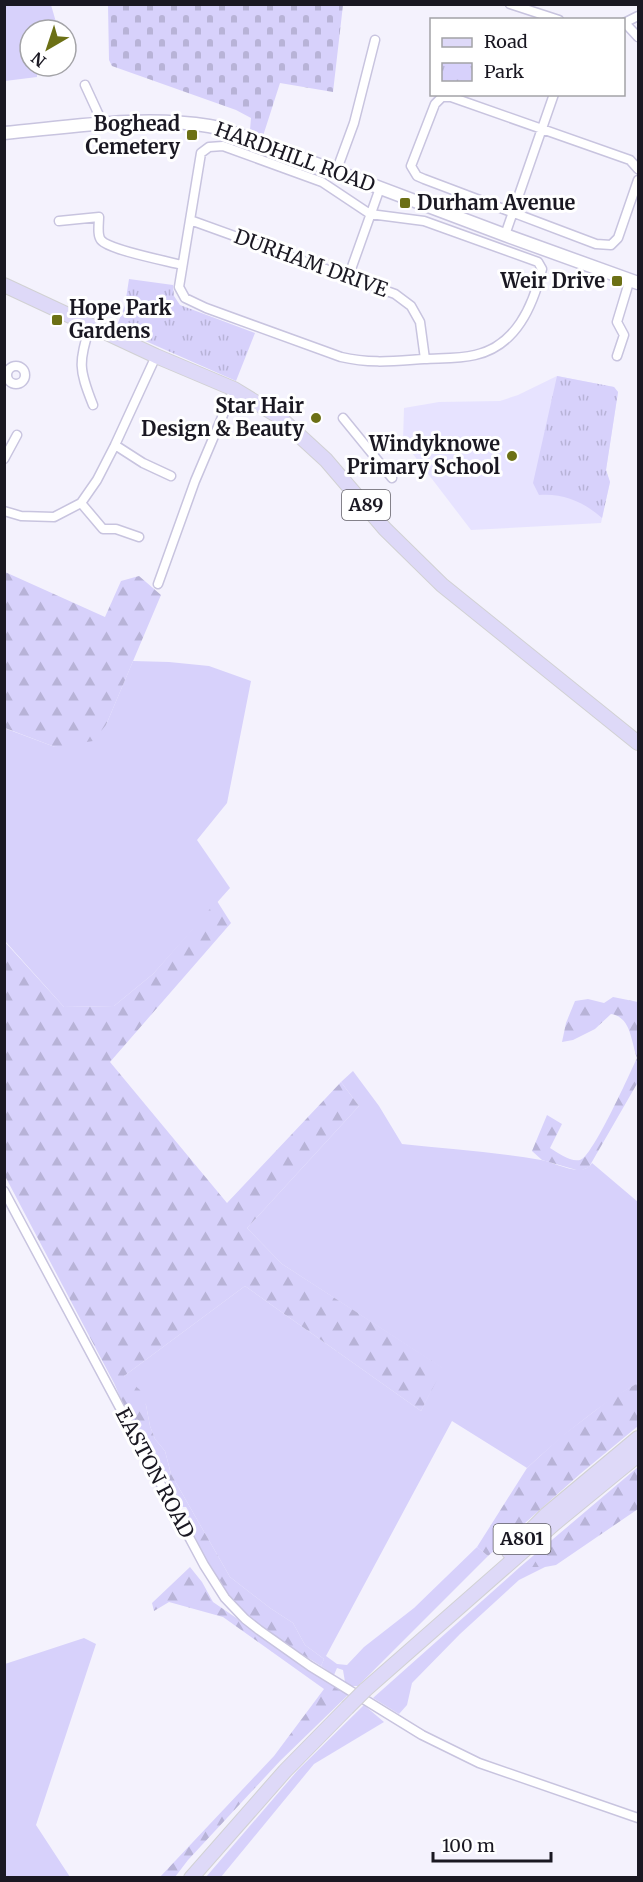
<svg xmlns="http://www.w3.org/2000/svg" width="643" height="1882" font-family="Merriweather,serif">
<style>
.built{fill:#e7e3ff}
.grass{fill:#d7d1fb}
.forest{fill:url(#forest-firs)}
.cemetery{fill:url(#cemetery-stones)}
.park{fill:url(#park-tufts)}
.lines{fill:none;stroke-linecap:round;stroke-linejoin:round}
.street-casing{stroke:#c8c4df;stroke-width:11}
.secondary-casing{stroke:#c8c4df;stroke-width:15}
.primary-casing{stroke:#d1d1d3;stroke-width:16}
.street{stroke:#fff;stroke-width:8}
.secondary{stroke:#fff;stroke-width:12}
.primary{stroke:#ded9f8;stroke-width:14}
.primary-bridge-casing{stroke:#d1d1d3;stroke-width:16;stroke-linecap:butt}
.primary-bridge{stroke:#ded9f8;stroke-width:14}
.poi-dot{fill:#6c7015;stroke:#fff;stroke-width:2}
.labels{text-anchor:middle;stroke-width:6;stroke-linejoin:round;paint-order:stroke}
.shield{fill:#fff;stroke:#5f5d64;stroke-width:1.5}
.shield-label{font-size:18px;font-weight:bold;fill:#1a1822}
.poi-label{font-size:20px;font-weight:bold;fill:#1a1822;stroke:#fff;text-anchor:end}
.street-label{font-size:20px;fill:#1a1822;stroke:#fff}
</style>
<defs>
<pattern id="forest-firs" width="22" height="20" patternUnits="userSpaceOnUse" patternTransform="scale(1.5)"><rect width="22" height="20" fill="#d7d1fb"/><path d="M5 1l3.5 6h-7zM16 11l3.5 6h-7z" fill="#b8b3d7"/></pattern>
<pattern id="cemetery-stones" width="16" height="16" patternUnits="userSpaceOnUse" patternTransform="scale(1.5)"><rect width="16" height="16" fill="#d7d1fb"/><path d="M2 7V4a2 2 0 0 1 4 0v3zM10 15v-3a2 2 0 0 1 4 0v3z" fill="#b8b3d7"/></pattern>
<pattern id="park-tufts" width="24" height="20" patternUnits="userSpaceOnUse" patternTransform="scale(1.5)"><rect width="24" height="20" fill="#d7d1fb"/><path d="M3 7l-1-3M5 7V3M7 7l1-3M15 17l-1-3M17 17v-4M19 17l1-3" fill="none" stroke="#b8b3d7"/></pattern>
</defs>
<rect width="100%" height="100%" fill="#f4f2fd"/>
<path class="built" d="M 557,376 L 614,387 L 618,392 L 606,470 L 610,482 L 601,523 L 471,530 L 403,441 L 404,408 L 439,402 L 500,401 L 518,395 Z"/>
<path class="grass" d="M 4,5 L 51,5 L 56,22 L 56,30 L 30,30 L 30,66 L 37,66 L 37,77 L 5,81 Z
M 133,661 L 169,662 L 209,666 L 251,681 L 227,803 L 197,840 L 230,888 L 153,974 L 114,1006 L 64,1007 L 5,941 L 4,728 L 55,747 L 106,725 Z
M 353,1071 L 379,1106 L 402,1144 C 448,1149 495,1152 541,1160 C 555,1162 582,1179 592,1163 L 638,1202 L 638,1383 C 597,1406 562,1436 527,1468 L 452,1421 L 326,1656 L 337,1664 L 347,1665 L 364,1647 L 414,1608 L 477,1547 L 488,1556 L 358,1686 L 352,1686 L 345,1682 L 343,1670 L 337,1668 L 334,1675 L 321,1666 L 324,1659 L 305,1645 L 293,1623 L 270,1608 L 230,1577 L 171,1474 L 165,1451 L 155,1439 L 150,1426 L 146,1405 L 124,1376 L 245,1286 L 421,1411 L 442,1368 L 282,1264 L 247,1228 L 359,1106 L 341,1082 Z
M 520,1567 L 545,1567 L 519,1580 L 460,1634 L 412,1683 L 407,1705 L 399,1714 L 373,1698 Z
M 84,1638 L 96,1644 L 36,1825 L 70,1877 L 5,1877 L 5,1664 Z
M 364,1705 L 384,1722 L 314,1764 L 221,1877 L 206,1877 L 298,1770 Z"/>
<path class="forest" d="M 5,572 L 105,617 L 121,581 L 139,576 L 161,595 L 106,725 L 93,741 L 55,747 L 5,728 Z
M 217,901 L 231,923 L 110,1062 L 227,1203 L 341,1082 L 359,1106 L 247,1228 L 282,1264 L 443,1368 L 421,1411 L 245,1286 L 124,1376 L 140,1390 L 146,1405 L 150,1426 L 155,1439 L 165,1451 L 171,1474 L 230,1577 L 270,1608 L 293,1623 L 305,1645 L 324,1659 L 321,1666 C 293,1648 259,1632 237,1607 C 215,1581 201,1548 185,1518 L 189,1512 L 186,1507 L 179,1507 L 127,1413 L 114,1383 L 5,1176 L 4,941 L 64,1007 L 114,1006 L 153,974 Z
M 613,997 L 638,1002 L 638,1082 L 589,1167 L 580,1171 L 542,1160 L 532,1151 L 547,1115 L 562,1124 L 550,1148 C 558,1153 570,1162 580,1160 C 592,1158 630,1073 637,1058 C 631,1041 631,1017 611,1014 L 595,1029 L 573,1040 L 562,1042 L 566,1023 L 575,1001 L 588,999 L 604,1003 Z
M 638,1383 L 638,1426 L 580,1474 L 488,1556 L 477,1547 L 527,1468 L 562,1436 L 613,1397 Z
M 638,1467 L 638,1509 L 556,1565 L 545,1567 L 520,1567 Z
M 190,1567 L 202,1582 L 213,1602 L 348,1695 L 280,1761 L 188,1860 L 175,1877 L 160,1877 L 274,1756 L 324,1689 L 223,1617 L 169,1602 L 154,1611 L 152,1603 Z"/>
<path class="cemetery" d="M 108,5 L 343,5 L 333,92 L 280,83 L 263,136 L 250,130 L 251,118 L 236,110 L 112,66 L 109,60 Z"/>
<path class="park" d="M 129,279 L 173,285 L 174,296 L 180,305 L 255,333 L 236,381 L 116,328 L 125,305 Z
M 557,376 L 614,387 L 618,392 L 606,470 L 610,482 L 602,518 C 584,502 563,493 539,495 L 533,483 Z"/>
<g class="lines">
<defs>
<path id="street" d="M 510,4 L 559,20
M 624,23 L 638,16
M 625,23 L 638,37
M 85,85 L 103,124
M 223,146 L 322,182 L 370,214 L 424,221 L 538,262 L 542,269 C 533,306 516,346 475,355 C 459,359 440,358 424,359 C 394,361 371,364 341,357 L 206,308 L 185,298 L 179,287 L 201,153 L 209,147 Z
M 638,169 L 630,160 L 451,97 L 442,97 L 435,104 L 411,166 L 417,176 L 424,179 L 596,244 L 611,245 L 618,238 L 638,180
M 336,172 L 354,123 L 375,40
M 190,220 L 395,294 L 411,306 L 420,322 L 425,359
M 59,221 L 99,217 C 99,224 97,235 101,240 C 109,250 167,261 182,265
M 505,235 L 554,94
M 349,275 L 380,188
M 90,325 C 79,364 78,367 93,405
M 617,356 L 624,335 L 617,322 L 630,279
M7 375a9 9 0 1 1 18 0a9 9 0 1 1-18 0Z
M 343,418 L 392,478
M 115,445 L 143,463 L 171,476
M 4,459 L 17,435
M 81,503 L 103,529 L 116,529 L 139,537
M 4,511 L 21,516 L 54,517 L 81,503 L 97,480 L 115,445 L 156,356
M 158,584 L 195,481 L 234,389
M 4,1191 L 204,1565 L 225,1598 L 245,1619 L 259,1630 L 310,1666 L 422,1735 L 479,1763 L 638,1818"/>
<path id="secondary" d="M 4,133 C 70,127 144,115 209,126 C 221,128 233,133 245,137 L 505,235 L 638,283"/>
<path id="primary" d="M 4,285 L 156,356 L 234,389 L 278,416 L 326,460 L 385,529 L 442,585 L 638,743
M 509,1552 L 547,1514 L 638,1438
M 365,1690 L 555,1523 L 638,1455
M 191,1878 L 285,1771 L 347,1708"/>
</defs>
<use href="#street" class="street-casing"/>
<use href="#secondary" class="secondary-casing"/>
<use href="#primary" class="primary-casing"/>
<use href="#street" class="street"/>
<use href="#secondary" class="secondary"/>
<use href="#primary" class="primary"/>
<defs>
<path id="primary-bridge" d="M 347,1708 L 365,1690"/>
</defs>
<use href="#primary-bridge" class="primary-bridge-casing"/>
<use href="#primary-bridge" class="primary-bridge"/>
</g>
<g class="poi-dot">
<rect x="186" y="129" width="12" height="12" rx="3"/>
<rect x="399" y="197" width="12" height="12" rx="3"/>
<rect x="611" y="275" width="12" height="12" rx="3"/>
<rect x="51" y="314" width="12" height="12" rx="3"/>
<circle cx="316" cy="418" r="6"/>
<circle cx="512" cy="456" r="6"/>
</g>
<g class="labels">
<g class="shield">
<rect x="342" y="490" width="48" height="30" rx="4.5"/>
<rect x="493.5" y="1524" width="57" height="30" rx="4.5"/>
</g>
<g class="shield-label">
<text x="366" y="511">A89</text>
<text x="522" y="1545">A801</text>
</g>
<g class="poi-label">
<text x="180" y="131">Boghead<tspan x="180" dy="23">Cemetery</tspan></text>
<text x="417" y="210" text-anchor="start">Durham Avenue</text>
<text x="605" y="288">Weir Drive</text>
<text x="69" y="315" text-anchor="start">Hope Park<tspan x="69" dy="23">Gardens</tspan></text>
<text x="304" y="413">Star Hair<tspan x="304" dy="23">Design &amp; Beauty</tspan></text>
<text x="500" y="451">Windyknowe<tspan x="500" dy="23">Primary School</tspan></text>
</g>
<g class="street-label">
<text transform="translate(295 157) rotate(20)" y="7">HARDHILL ROAD</text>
<text transform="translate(311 263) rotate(20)" y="7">DURHAM DRIVE</text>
<text transform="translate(155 1473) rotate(62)" y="7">EASTON ROAD</text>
</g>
</g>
<rect width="643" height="1882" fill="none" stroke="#1a1822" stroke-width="12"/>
<rect x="430" y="18" width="195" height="78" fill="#ffffff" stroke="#a3a3a7" stroke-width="1.5"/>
<rect x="442" y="38" width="30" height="9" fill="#ded9f8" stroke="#a3a3a7" stroke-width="1.5"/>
<text x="484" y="48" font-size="18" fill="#1a1822">Road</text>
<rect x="442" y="63" width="30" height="18" fill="url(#park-tufts)" stroke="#a3a3a7" stroke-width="1.5"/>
<text x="484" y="78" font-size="18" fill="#1a1822">Park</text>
<g transform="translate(48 48) rotate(219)"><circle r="28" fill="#ffffff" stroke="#a3a3a7" stroke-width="1.5"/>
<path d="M0-4.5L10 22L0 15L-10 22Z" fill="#6c7015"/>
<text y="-9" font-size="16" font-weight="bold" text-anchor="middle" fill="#1a1822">N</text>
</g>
<path d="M433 1852v9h118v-9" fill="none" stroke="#1a1822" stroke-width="3"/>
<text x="442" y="1852" font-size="18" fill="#1a1822" stroke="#ffffff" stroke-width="4.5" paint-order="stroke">100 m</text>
</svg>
